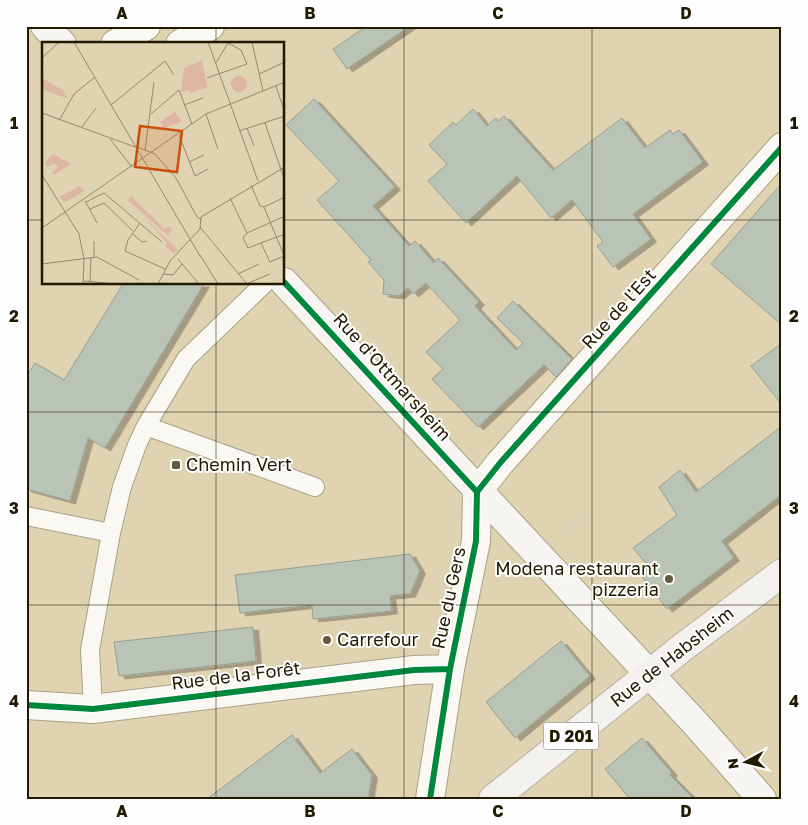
<svg xmlns="http://www.w3.org/2000/svg" width="808" height="825" font-family="'Golos Text',sans-serif">
<style>
.building{fill:#bac4b6;stroke:#95a093;filter:url(#shadow)}
.lines{fill:none;stroke-linecap:round;stroke-linejoin:round}
.service-casing{stroke:#aaa086;stroke-width:20}
.minor-casing{stroke:#aaa086;stroke-width:30}
.secondary-casing{stroke:#aaa086;stroke-width:30}
.primary-casing{stroke:#b6b1a4;stroke-width:30}
.path{stroke:#d5d0c6;stroke-width:3;stroke-dasharray:4 2.5;stroke-linecap:butt}
.service{stroke:#faf8f3;stroke-width:18}
.minor{stroke:#faf8f3;stroke-width:28}
.secondary{stroke:#f6f5f1;stroke-width:28}
.primary{stroke:#f2f1ee;stroke-width:28}
.cycleway-casing{stroke:#fefefe;stroke-width:9}
.cycleway{stroke:#00873e;stroke-width:6}
.grid{fill:none;stroke:#221901;stroke-width:1;stroke-opacity:0.55}
.poi-dot{fill:#645a3f;stroke:#fefefe;stroke-width:2}
.labels{text-anchor:middle;stroke-width:4;stroke-linejoin:round;paint-order:stroke}
.shield{fill:#fefefe;stroke:#645e4d;stroke-width:1}
.shield-label{font-size:16px;font-weight:bold;fill:#221901}
.street-label{font-size:18px;fill:#221901;stroke:#fefefe}
.poi-label{font-size:18px;fill:#221901;stroke:#fefefe;text-anchor:start}
.inset-road{fill:none;stroke:#94896b;stroke-width:1}
.view{fill:#ca4f0a;fill-opacity:0.15;stroke:#ca4f0a;stroke-width:2.5}
.inset-edge{fill:none;stroke:#221901;stroke-width:2.5}
.neatline{fill:none;stroke:#221901;stroke-width:2}
.grid-label{font-size:16px;text-anchor:middle;font-weight:bold;fill:#221901}
</style>
<defs>
<filter id="shadow"><feDropShadow dx="5.5" dy="3" stdDeviation="0" flood-color="#0004"/></filter>
</defs>
<rect width="100%" height="100%" fill="#e0d3b1"/>
<path class="building" d="M 367,26 L 410,26 L 347,69 L 333,49 Z
M 314,99 L 395,187 L 373,206 L 409,246 L 415,241 L 434,263 L 438,258 L 479,302 L 475,306 L 516,350 L 523,343 L 497,318 L 513,301 L 572,359 L 556,377 L 544,365 L 478,427 L 432,379 L 443,369 L 426,352 L 460,320 L 426,283 L 413,294 L 408,288 L 399,296 L 383,294 L 384,280 L 368,262 L 371,260 L 317,200 L 339,181 L 286,125 Z
M 473,109 L 487,126 L 496,118 L 498,121 L 504,116 L 553,170 L 622,118 L 645,148 L 670,130 L 673,134 L 679,130 L 703,162 L 633,214 L 651,239 L 613,267 L 597,246 L 603,242 L 572,200 L 551,218 L 517,176 L 466,223 L 428,181 L 447,164 L 429,145 L 453,122 L 456,125 Z
M 782,183 L 782,325 L 711,264 Z
M 123,284 L 204,284 L 105,448 L 88,438 L 70,501 L 26,489 L 26,377 L 35,363 L 64,380 Z
M 782,343 L 782,405 L 751,366 Z
M 782,426 L 782,494 L 722,541 L 734,558 L 667,609 L 639,573 L 648,566 L 633,548 L 677,515 L 659,487 L 680,470 L 696,492 Z
M 410,554 L 420,571 L 410,594 L 390,596 L 392,611 L 313,619 L 312,605 L 240,613 L 235,575 Z
M 253,627 L 256,661 L 119,676 L 114,642 Z
M 561,641 L 590,676 L 515,738 L 486,702 Z
M 292,735 L 320,773 L 352,749 L 372,775 L 368,799 L 207,799 Z
M 642,738 L 672,773 L 670,775 L 694,799 L 630,799 L 605,769 Z"/>
<g class="lines">
<defs>
<path id="service" d="M 146,426 L 315,487
M 26,516 L 111,533
M 93,709 L 90,650 L 111,533 L 122,487 L 137,445 L 146,426 L 186,359 L 264,284"/>
<path id="minor" d="M 115,44 L 146,26
M 180,44 L 210,26
M 26,705 L 93,709 L 414,670 L 450,669
M 430,799 L 450,669 L 476,541 L 477,492 L 500,463 L 782,147"/>
<path id="secondary" d="M 45,26 L 62,44
M 284,282 L 696,724 L 762,799"/>
<path id="primary" d="M 493,799 L 683,647 L 782,573"/>
</defs>
<use href="#service" class="service-casing"/>
<use href="#minor" class="minor-casing"/>
<use href="#secondary" class="secondary-casing"/>
<use href="#primary" class="primary-casing"/>
<path class="path" d="M 565,533 L 581,516"/>
<use href="#service" class="service"/>
<use href="#minor" class="minor"/>
<use href="#secondary" class="secondary"/>
<use href="#primary" class="primary"/>
<defs>
<path id="cycleway" d="M 284,282 L 477,492
M 477,492 L 500,463 L 782,147
M 26,705 L 93,709 L 414,670 L 450,669
M 430,799 L 450,669 L 476,541 L 477,492"/>
</defs>
<use href="#cycleway" class="cycleway-casing"/>
<use href="#cycleway" class="cycleway"/>
</g>
<path class="grid" d="M 216,26 L 216,44M 404,26 L 404,799M 592,26 L 592,799M 26,220 L 44,220M 284,220 L 782,220M 216,284 L 216,799M 26,412 L 782,412M 26,605 L 782,605"/>
<g class="poi-dot">
<rect x="171" y="460" width="10" height="10" rx="2.5"/>
<circle cx="669" cy="579" r="5"/>
<circle cx="327" cy="640" r="5"/>
</g>
<g class="labels">
<rect class="shield" x="543.5" y="722.5" width="55" height="27" rx="4"/>
<g class="shield-label">
<text x="571" y="742">D 201</text>
</g>
<g class="street-label">
<text transform="translate(619 309) rotate(-48)" y="6">Rue de l'Est</text>
<text transform="translate(392 377) rotate(48)" y="6">Rue d'Ottmarsheim</text>
<text transform="translate(449 598) rotate(-78)" y="6">Rue du Gers</text>
<text transform="translate(672 657) rotate(-38)" y="6">Rue de Habsheim</text>
<text transform="translate(236 676) rotate(-7)" y="6">Rue de la Forêt</text>
</g>
<g class="poi-label">
<text x="186" y="471">Chemin Vert</text>
<text x="659" y="575" text-anchor="end">Modena restaurant<tspan x="659" dy="21">pizzeria</tspan></text>
<text x="337" y="646">Carrefour</text>
</g>
</g>
<g transform="translate(42 42)">
<rect width="242" height="242" fill="#e0d3b1"/>
<path d="M 162,17 L 160,21 L 166,45 L 148,51 L 147,48 L 139,50 L 142,26 ZM189 42a8 8 0 1 1 16 0a8 8 0 1 1-16 0ZM 0,36 L 21,48 L 26,57 L 0,47 ZM 133,70 L 140,79 L 122,87 L 118,80 ZM 11,112 L 29,122 L 12,133 L 10,131 L 16,125 L 12,121 L 6,125 L 2,121 ZM 38,144 L 42,149 L 32,156 L 22,160 L 17,155 ZM 89,154 L 123,187 L 127,184 L 130,187 L 126,194 L 86,158 ZM 103,176 L 136,208 L 132,212 L 123,204 L 125,201 Z" fill="#deb7a3"/>
<path class="inset-road" d="M 32,0 L 158,214M 166,0 L 216,139M 210,0 L 221,49M 0,16 L 17,0M 174,21 L 186,1M 217,32 L 243,20M 165,36 L 205,22 L 199,8 L 186,1M 234,44 L 243,71M 69,63 L 123,19 L 132,33M 142,63 L 161,56M 0,71 L 93,105M 109,72 L 137,48 L 150,82M 164,72 L 176,107M 18,77 L 32,52 L 53,35M 223,81 L 243,139M 40,85 L 54,66M 205,86 L 212,104M 197,89 L 243,74M 137,93 L 153,134 L 166,127M 68,97 L 90,125M 95,105 L 113,112 L 134,136 L 155,175 L 160,178M 103,108 L 112,40M 147,120 L 162,113M 0,133 L 37,192 L 42,217 L 41,242M 209,143 L 218,164 L 222,165 L 243,216M 188,156 L 205,191M 43,159 L 55,181M 44,160 L 62,151 L 120,200M 222,165 L 243,155M 48,167 L 62,161 L 91,189M 98,181 L 86,198 L 83,209 L 123,227M 158,185 L 205,242M 0,186 L 164,72 L 243,40M 205,191 L 201,196 L 206,206 L 219,201 L 228,220 L 242,214M 205,191 L 243,174M 91,192 L 100,200 L 105,199M 52,199 L 52,215M 219,201 L 243,192M 158,213 L 176,242M 136,217 L 157,242M 0,222 L 55,215 L 97,238M 121,232 L 131,233 L 140,222M 196,232 L 217,222M 42,239 L 75,242M 48,240 L 49,215M 116,242 L 128,219 L 158,187 L 159,175 L 243,125M 204,242 L 228,232"/>
<path class="view" d="M 98,84 L 140,89 L 135,130 L 93,125 Z"/>
<rect width="242" height="242" class="inset-edge"/>
</g>
<rect width="808" height="825" fill="none" stroke="#fefefe" stroke-width="55"/>
<g transform="translate(746 762) rotate(263)" stroke="#fefefe" stroke-width="4" paint-order="stroke">
<path d="M0-4L9 19L0 12L-9 19Z" fill="#221901"/>
<text y="-8" font-size="14" font-weight="bold" text-anchor="middle" fill="#221901">N</text>
</g>
<rect x="28" y="28" width="752" height="770" class="neatline"/>
<g class="grid-label">
<text x="122" y="19">A</text>
<text x="310" y="19">B</text>
<text x="498" y="19">C</text>
<text x="686" y="19">D</text>
<text x="14" y="129">1</text>
<text x="794" y="129">1</text>
<text x="14" y="322">2</text>
<text x="794" y="322">2</text>
<text x="14" y="514">3</text>
<text x="794" y="514">3</text>
<text x="14" y="707">4</text>
<text x="794" y="707">4</text>
<text x="122" y="817">A</text>
<text x="310" y="817">B</text>
<text x="498" y="817">C</text>
<text x="686" y="817">D</text>
</g>
</svg>
